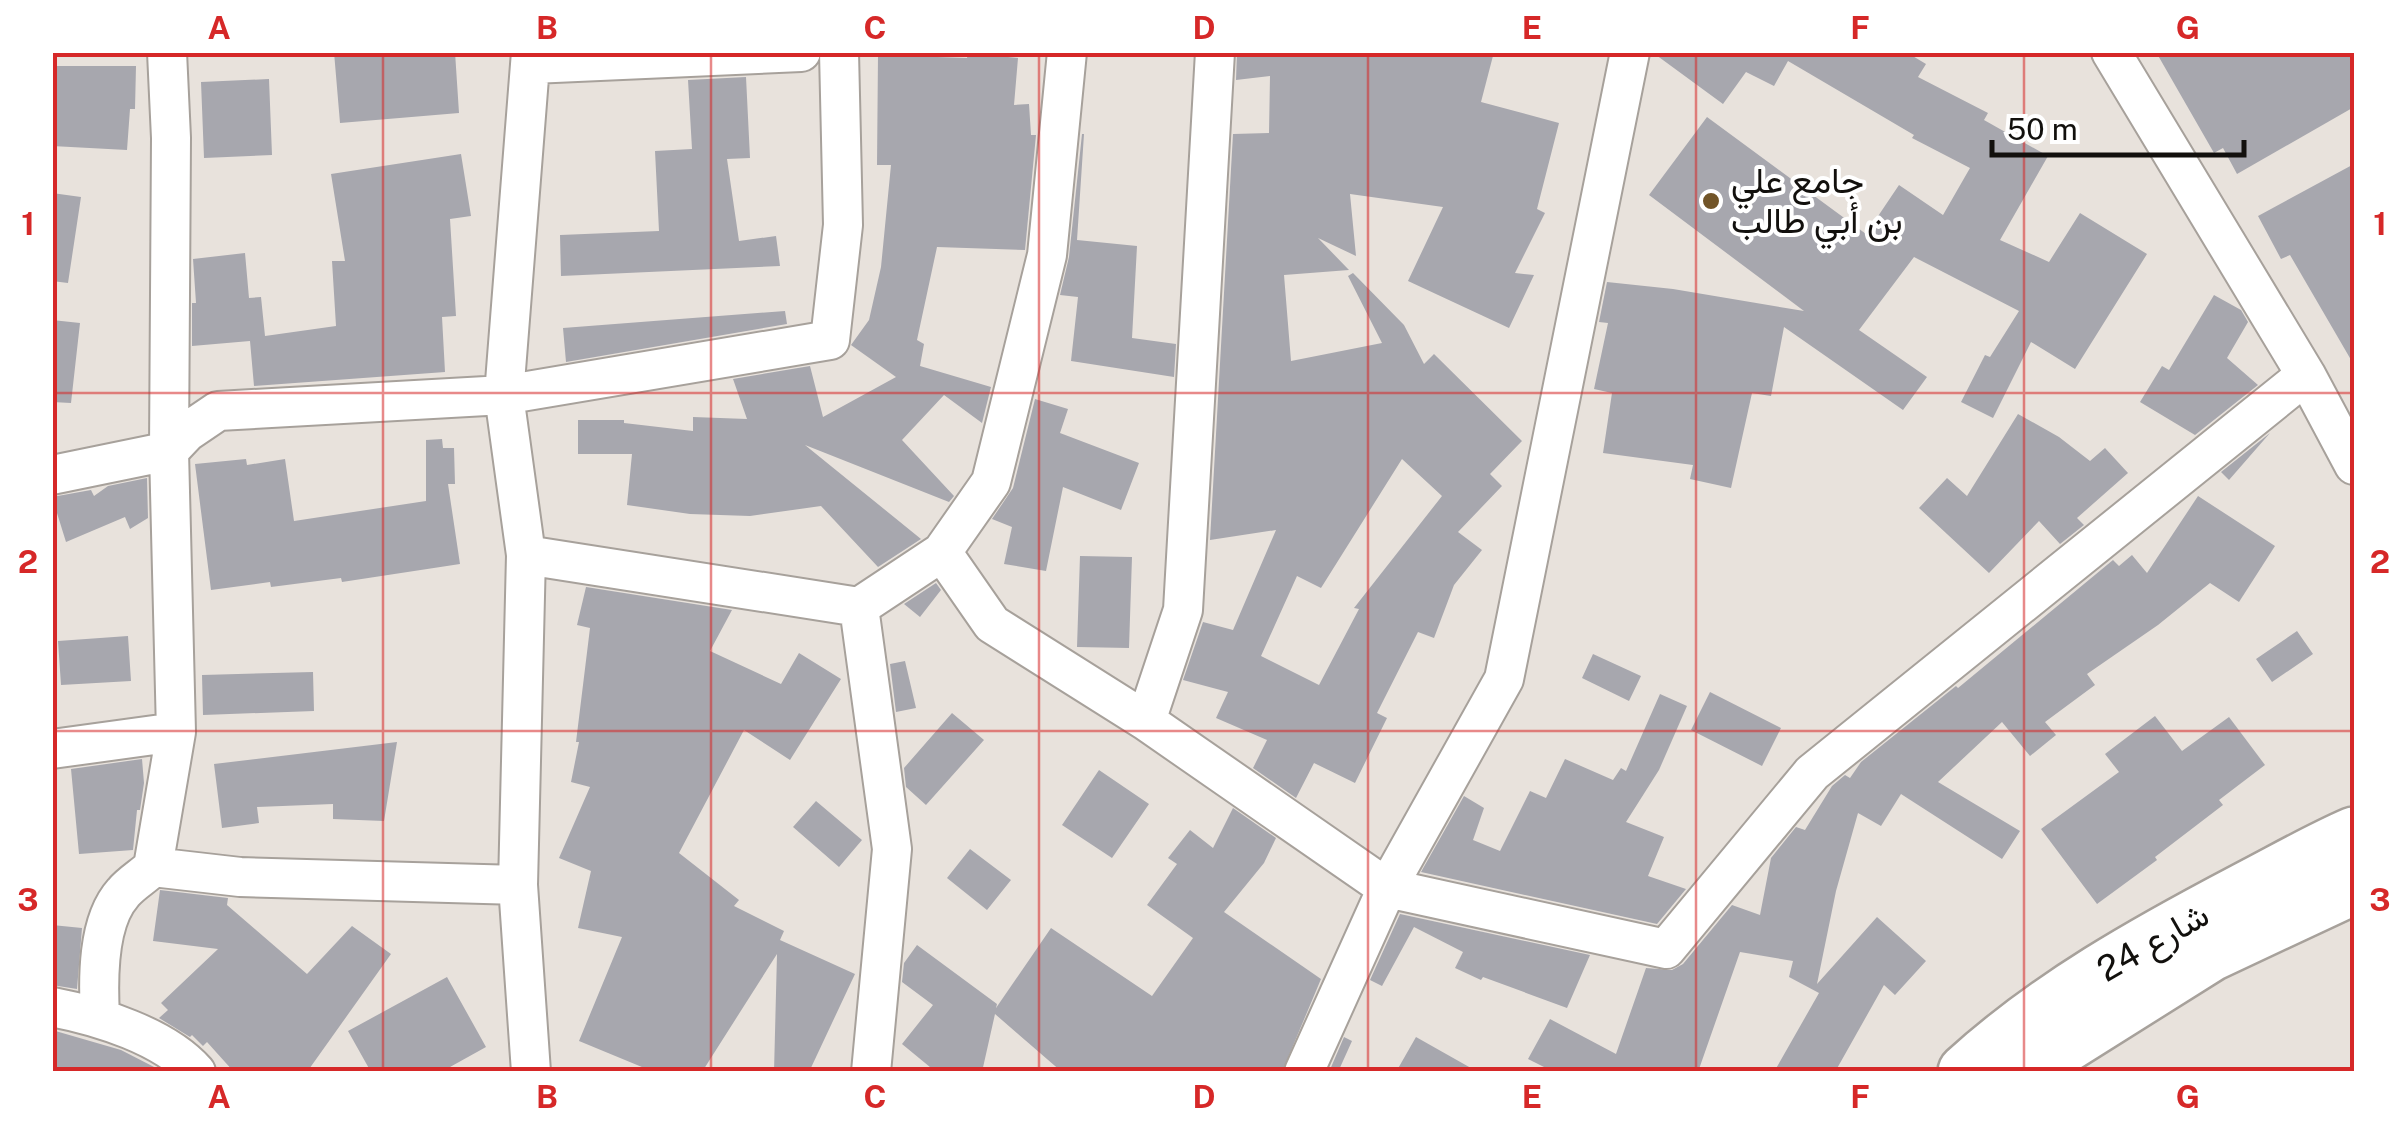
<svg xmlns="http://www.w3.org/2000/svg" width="2407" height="1124" font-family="'Public Sans',Vazirmatn,sans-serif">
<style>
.building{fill:#a7a7ae;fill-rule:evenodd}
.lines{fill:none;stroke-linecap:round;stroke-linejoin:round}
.street-casing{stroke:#a7a19b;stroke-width:42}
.secondary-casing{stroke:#a7a19b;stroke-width:60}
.street{stroke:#fff;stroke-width:38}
.secondary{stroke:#fff;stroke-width:55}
.grid{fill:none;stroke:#d62828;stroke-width:2.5;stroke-opacity:0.55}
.poi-dot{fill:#715428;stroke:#fff;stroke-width:4}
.labels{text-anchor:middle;stroke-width:8;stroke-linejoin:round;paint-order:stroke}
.poi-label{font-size:35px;fill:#12100d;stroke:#fff;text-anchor:start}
.street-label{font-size:35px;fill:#12100d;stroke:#fff}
.neatline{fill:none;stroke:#d62828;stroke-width:4}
.grid-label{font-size:32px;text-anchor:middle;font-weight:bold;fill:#d62828}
</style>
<rect width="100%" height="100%" fill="#e8e2dc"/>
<path class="building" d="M 334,52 L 455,52 L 459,113 L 340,123 Z
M 1237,52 L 1494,52 L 1481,102 L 1559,123 L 1537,209 L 1545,213 L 1515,273 L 1534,275 L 1509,328 L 1408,281 L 1443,207 L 1350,194 L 1356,256 L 1318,238 L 1349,270 L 1284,275 L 1291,361 L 1382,343 L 1348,276 L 1353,273 L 1404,325 L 1424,364 L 1434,354 L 1522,441 L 1490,474 L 1502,486 L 1458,532 L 1482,550 L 1454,585 L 1434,638 L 1418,632 L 1377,713 L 1387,718 L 1355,783 L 1314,763 L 1296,798 L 1253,768 L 1267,740 L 1216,718 L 1228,692 L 1183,680 L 1203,622 L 1233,630 L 1276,530 L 1210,540 L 1233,134 L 1269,133 L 1270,76 L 1236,80 ZM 1402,459 L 1442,496 L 1354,608 L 1359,609 L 1319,685 L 1261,656 L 1297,576 L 1321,588 Z
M 1652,52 L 1906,52 L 1926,64 L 1918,77 L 1988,113 L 1984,120 L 2048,156 L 2000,240 L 2049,262 L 2080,213 L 2147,254 L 2075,369 L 2031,342 L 1993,418 L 1961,402 L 1985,355 L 1990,357 L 2019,311 L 1914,257 L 1859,330 L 1927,377 L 1903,410 L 1784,327 L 1771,396 L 1752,393 L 1731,488 L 1690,479 L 1693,465 L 1603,453 L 1612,393 L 1594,389 L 1608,323 L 1599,322 L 1607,282 L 1673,289 L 1804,311 L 1649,195 L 1707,117 L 1866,234 L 1899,185 L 1943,215 L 1970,168 L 1912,138 L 1914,135 L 1788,61 L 1774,86 L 1746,72 L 1723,104 Z
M 2156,52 L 2354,52 L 2354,107 L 2237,174 L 2223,148 L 2214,153 Z
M 968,53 L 1018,58 L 1014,105 L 1029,104 L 1031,135 L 1036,135 L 1025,250 L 937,247 L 917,340 L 924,344 L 920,366 L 991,387 L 982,423 L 944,395 L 902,440 L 954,496 L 949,502 L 805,445 L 921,539 L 878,567 L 821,506 L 750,516 L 690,514 L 627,505 L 632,454 L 578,454 L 578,420 L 624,420 L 624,423 L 693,431 L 693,417 L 747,419 L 733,379 L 810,366 L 823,417 L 896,377 L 851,345 L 869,320 L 881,267 L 891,165 L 877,165 L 878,55 L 967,58 Z
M 52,66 L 136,66 L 135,109 L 130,109 L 127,150 L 52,146 Z
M 746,77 L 750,158 L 727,159 L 739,241 L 776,236 L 780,266 L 561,276 L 560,235 L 659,231 L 655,151 L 692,149 L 688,80 Z
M 269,79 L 272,155 L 204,158 L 201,82 Z
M 1082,134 L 1084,134 L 1077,240 L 1137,246 L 1132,338 L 1176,344 L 1174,377 L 1071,361 L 1078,297 L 1060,295 L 1069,257 Z
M 461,154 L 471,216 L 450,219 L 456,316 L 442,317 L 445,372 L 254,386 L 250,341 L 192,346 L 192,303 L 196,303 L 193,259 L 245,253 L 249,298 L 261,297 L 265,336 L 336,326 L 332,261 L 345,261 L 331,174 Z
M 2354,164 L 2354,365 L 2290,255 L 2281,259 L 2258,216 Z
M 52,193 L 81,197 L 68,283 L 52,281 Z
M 2214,295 L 2241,310 L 2248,322 L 2227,358 L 2258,385 L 2195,435 L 2140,402 L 2162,366 L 2169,370 Z
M 785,311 L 787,324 L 566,362 L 563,328 Z
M 52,320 L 80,323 L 71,403 L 52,402 Z
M 1035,399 L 1068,409 L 1060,433 L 1139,463 L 1121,510 L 1063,487 L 1046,571 L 1004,564 L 1012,527 L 992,519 L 1013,488 Z
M 2018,414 L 2059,437 L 2090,461 L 2105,448 L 2128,473 L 2077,518 L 2084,525 L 2060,544 L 2039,521 L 1989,573 L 1919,508 L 1947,478 L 1967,496 Z
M 2270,433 L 2229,480 L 2221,472 Z
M 442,439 L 443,448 L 454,448 L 455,484 L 448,484 L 460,564 L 342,582 L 341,578 L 271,587 L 270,582 L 211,590 L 195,464 L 246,459 L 247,465 L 285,459 L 294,521 L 426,501 L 426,440 Z
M 147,478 L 148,518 L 130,529 L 125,517 L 66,542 L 52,497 L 91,490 L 94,496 L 108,486 Z
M 2198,496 L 2275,546 L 2239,602 L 2210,583 L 2158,625 L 2087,674 L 2095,685 L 2045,722 L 2056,735 L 2030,756 L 2002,722 L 1938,782 L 2020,831 L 2002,859 L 1901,794 L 1881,826 L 1858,813 L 1836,891 L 1817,984 L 1877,917 L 1926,961 L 1895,995 L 1884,985 L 1835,1072 L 1774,1072 L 1819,993 L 1789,977 L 1793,961 L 1740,952 L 1698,1072 L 1554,1072 L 1528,1059 L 1550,1019 L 1616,1054 L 1646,968 L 1672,970 L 1683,964 L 1732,905 L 1760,915 L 1771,858 L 1796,827 L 1805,830 L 1832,786 L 1845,775 L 1850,778 L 1861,762 L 1956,686 L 1958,688 L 2113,560 L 2119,566 L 2132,555 L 2147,573 Z
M 1080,556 L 1132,557 L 1129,648 L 1077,647 Z
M 936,583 L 941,590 L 920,617 L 904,604 Z
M 586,587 L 732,610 L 710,651 L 781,684 L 799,653 L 841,679 L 790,760 L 744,730 L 679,853 L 739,900 L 734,906 L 784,931 L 780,940 L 855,974 L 809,1072 L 774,1072 L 777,954 L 702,1072 L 654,1072 L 579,1041 L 622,937 L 578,928 L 591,871 L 559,858 L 590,787 L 571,782 L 579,742 L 576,742 L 590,628 L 577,625 Z
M 2297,631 L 2313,654 L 2272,682 L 2256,659 Z
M 128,636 L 131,681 L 61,685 L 58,641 Z
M 1593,654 L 1641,676 L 1629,701 L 1582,678 Z
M 905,661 L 916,708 L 896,712 L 890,664 Z
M 313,672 L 314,711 L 203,715 L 202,675 Z
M 1710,692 L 1781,728 L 1762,766 L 1691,730 Z
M 1660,694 L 1687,706 L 1659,770 L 1626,822 L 1664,837 L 1648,876 L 1686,889 L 1657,924 L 1421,872 L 1464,796 L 1484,808 L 1473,840 L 1500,851 L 1530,791 L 1546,798 L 1565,759 L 1613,780 L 1621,768 L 1626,771 Z
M 952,713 L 984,740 L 926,805 L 906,787 L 904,768 Z
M 2155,716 L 2182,751 L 2229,717 L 2265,765 L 2219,800 L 2223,805 L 2155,857 L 2157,860 L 2097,904 L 2041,829 L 2119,772 L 2105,754 Z
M 397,742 L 384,821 L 333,819 L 333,804 L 257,807 L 259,823 L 222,828 L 214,764 Z
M 142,759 L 144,783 L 140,810 L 137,810 L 133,850 L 79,854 L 71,769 Z
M 1099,770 L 1149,804 L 1112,858 L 1062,825 Z
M 816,801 L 862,840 L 839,867 L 793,827 Z
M 1233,808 L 1276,838 L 1264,863 L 1224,912 L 1321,979 L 1282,1072 L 1062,1072 L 995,1014 L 982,1072 L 936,1072 L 902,1044 L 933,1005 L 902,982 L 904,963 L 917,945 L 997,1004 L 996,1008 L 1051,928 L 1152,996 L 1193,938 L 1147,905 L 1177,864 L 1168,858 L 1190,830 L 1213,848 Z
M 970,849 L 1011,880 L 987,910 L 947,878 Z
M 160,890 L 228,898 L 227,905 L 307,974 L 352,926 L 391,954 L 307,1072 L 234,1072 L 207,1042 L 203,1046 L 192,1035 L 190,1037 L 159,1018 L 168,1010 L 161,1003 L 218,949 L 153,941 Z
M 1400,914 L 1590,955 L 1567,1008 L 1483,977 L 1481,980 L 1455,968 L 1463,952 L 1414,927 L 1382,986 L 1370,980 Z
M 52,925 L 82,928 L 77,989 L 52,985 Z
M 447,977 L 486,1047 L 441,1072 L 371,1072 L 348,1031 Z
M 52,1030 L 121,1050 L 158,1069 L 52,1072 Z
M 1344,1037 L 1352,1041 L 1338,1072 L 1329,1072 Z
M 1416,1037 L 1478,1072 L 1396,1072 Z"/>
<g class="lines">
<defs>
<path id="street" d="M 2111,52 L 2306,375 L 2354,465
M 532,64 L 801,52
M 52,475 L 169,451 L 187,432 L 218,411 L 504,395 L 830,340 L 843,225 L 839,52
M 942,552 L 992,624 L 1146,721 L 1387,888 L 1666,949 L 1812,773 L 2306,375
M 526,555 L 859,607 L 942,552 L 991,482 L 1047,255 L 1067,52
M 859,607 L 892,849 L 871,1072
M 1146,721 L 1183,610 L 1215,52
M 176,732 L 153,867 L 240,877 L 518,885
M 52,749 L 176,732 L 169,451 L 171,138 L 167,52
M 52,1007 C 99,1016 164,1036 196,1072
M 100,1016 C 98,980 97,922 123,893 C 131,883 144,876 153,867
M 531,1072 L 518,885 L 526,555 L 504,395 L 531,52
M 1304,1072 L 1387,888 L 1504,679 L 1630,52"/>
<path id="secondary" d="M 1966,1072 C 2048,997 2147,942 2244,891 C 2281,872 2317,851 2354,835
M 2029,1072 L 2047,1056 L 2211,953 L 2354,886"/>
</defs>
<use href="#street" class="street-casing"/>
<use href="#secondary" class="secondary-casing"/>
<use href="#street" class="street"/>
<use href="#secondary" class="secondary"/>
</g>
<path class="grid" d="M 383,52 L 383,1072M 711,52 L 711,1072M 1039,52 L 1039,1072M 1368,52 L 1368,1072M 1696,52 L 1696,1072M 2024,52 L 2024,1072M 52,393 L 2354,393M 52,731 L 2354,731"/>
<circle class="poi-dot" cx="1711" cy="201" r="10"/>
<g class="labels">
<g class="poi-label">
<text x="1731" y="193">جامع علي<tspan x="1731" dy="40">بن أبي طالب</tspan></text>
</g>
<g class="street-label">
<text transform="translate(2153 942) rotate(-30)" y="12">شارع 24</text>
</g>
</g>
<rect width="2407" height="1124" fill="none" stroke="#ffffff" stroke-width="110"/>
<path d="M1992 140v15h252v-15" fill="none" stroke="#12100d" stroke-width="5"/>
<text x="2007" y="140" font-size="30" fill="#12100d" stroke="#ffffff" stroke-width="8" paint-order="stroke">50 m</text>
<rect x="55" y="55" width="2297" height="1014" class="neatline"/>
<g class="grid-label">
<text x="219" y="39">A</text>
<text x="547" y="39">B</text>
<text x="875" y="39">C</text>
<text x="1204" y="39">D</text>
<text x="1532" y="39">E</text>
<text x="1860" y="39">F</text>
<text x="2188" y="39">G</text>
<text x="28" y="235">1</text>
<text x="2380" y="235">1</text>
<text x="28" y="573">2</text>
<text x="2380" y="573">2</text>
<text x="28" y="911">3</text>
<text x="2380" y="911">3</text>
<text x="219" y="1108">A</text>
<text x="547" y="1108">B</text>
<text x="875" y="1108">C</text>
<text x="1204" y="1108">D</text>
<text x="1532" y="1108">E</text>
<text x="1860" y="1108">F</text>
<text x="2188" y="1108">G</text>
</g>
</svg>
